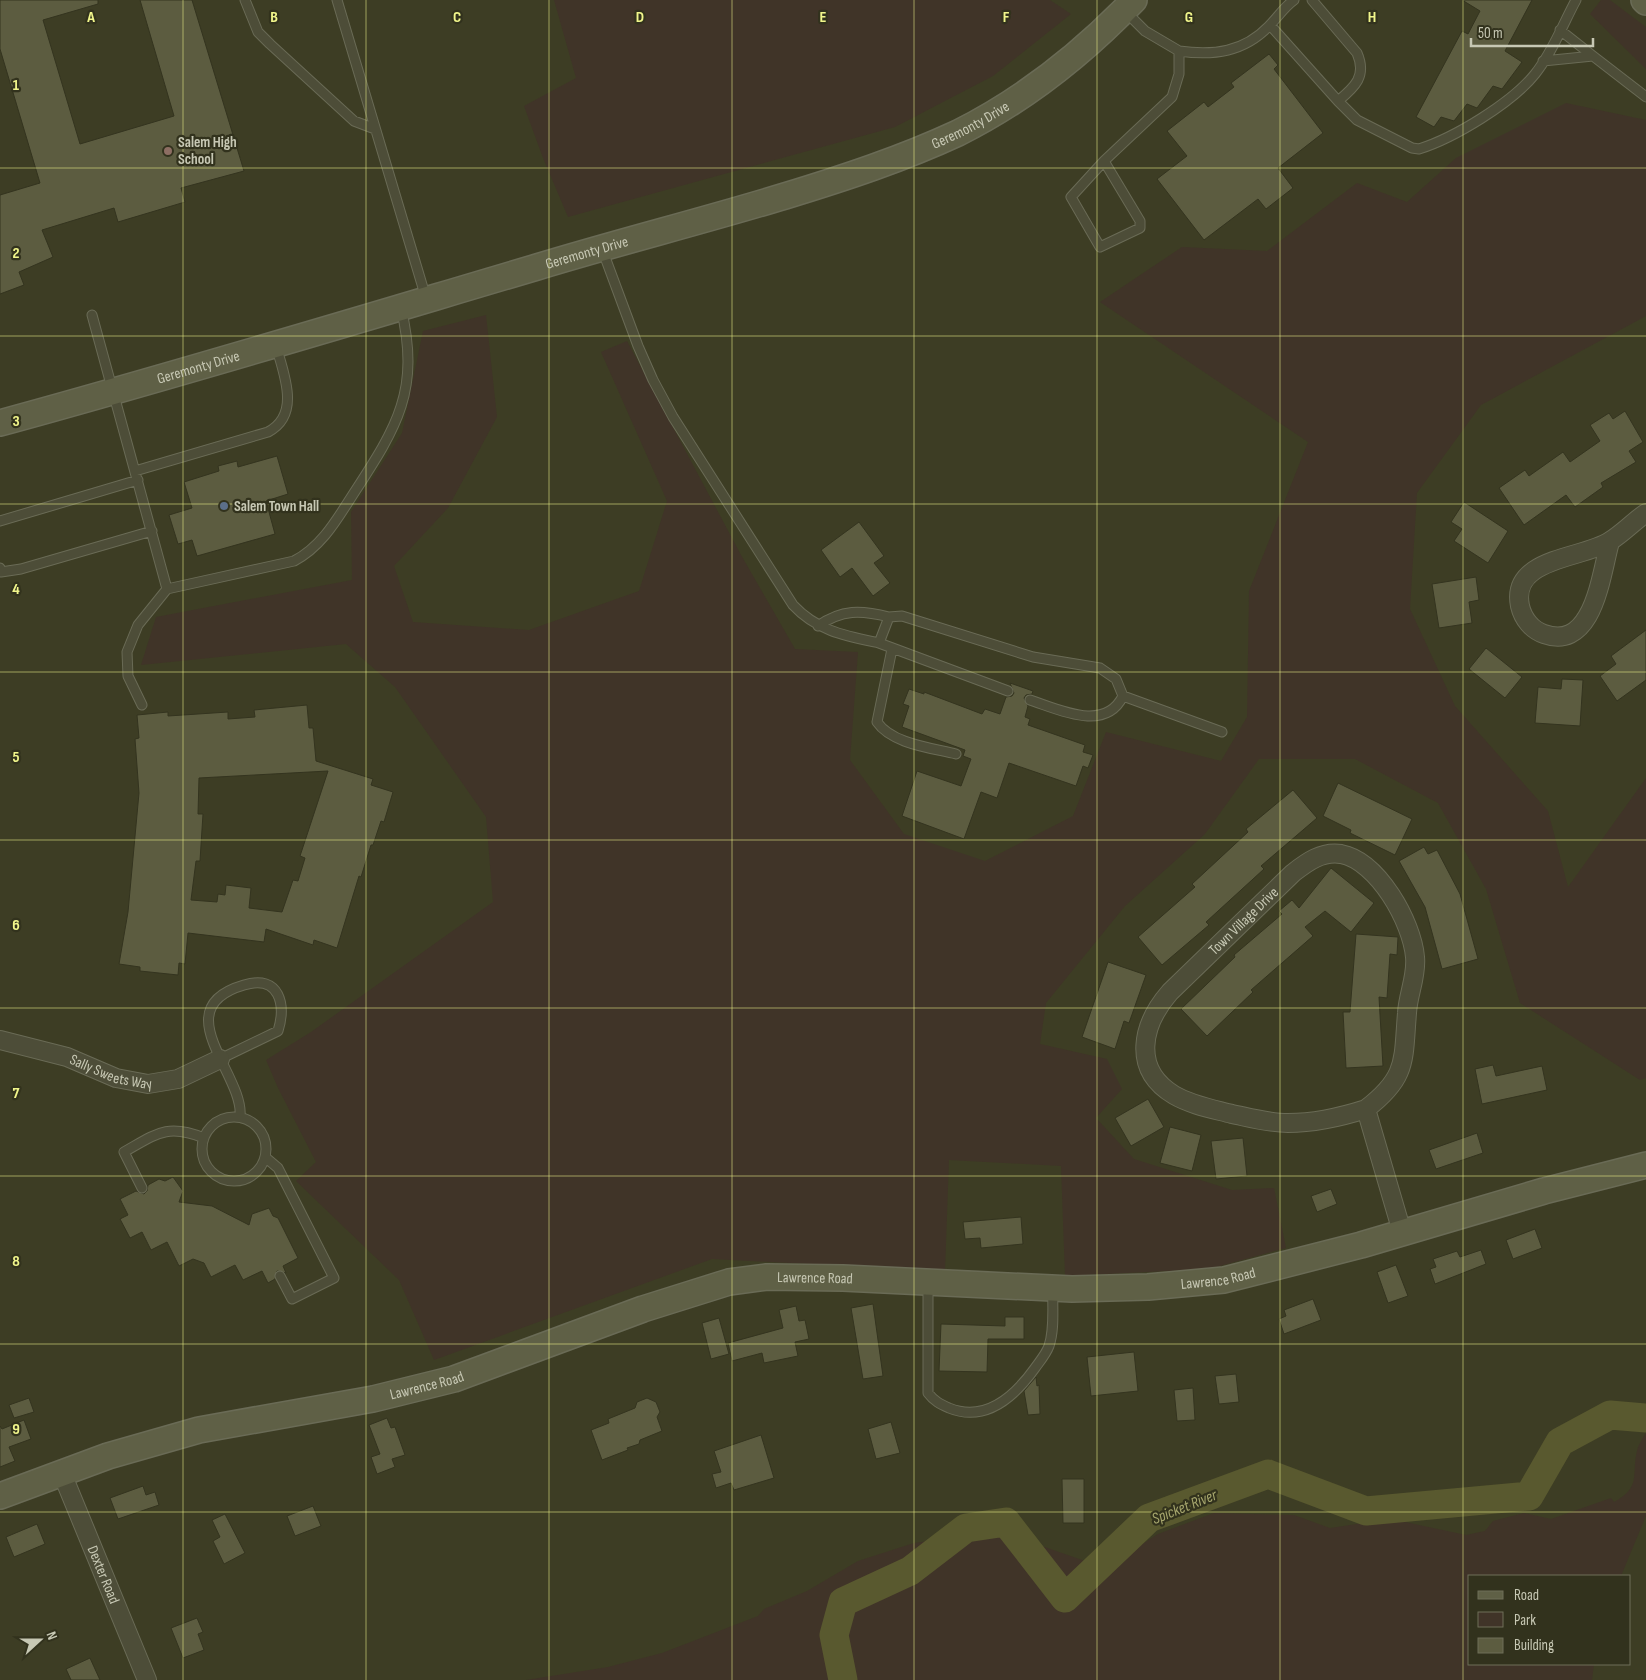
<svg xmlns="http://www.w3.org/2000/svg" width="1646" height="1680" font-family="'Sofia Sans Condensed',sans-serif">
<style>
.green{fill:#403428}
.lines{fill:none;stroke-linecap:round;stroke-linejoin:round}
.river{stroke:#59592f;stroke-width:29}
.building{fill:#5c5c40;stroke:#34341f;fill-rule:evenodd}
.lane-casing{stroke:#6a6b56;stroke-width:11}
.street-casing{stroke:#6a6b56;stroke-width:20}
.secondary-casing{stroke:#6a6b56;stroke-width:28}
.lane{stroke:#4d4d38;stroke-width:9}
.street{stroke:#4d4d38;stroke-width:18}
.secondary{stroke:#5f6046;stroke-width:25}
.grid{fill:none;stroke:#f1f68b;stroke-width:1;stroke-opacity:0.55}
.education-dot{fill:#8d6e63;stroke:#32321d;stroke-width:2}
.service-dot{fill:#5c6f8a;stroke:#32321d;stroke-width:2}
.labels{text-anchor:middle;stroke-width:4.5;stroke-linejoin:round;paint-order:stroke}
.street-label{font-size:15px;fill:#c7c8b4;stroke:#32321d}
.poi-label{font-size:15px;font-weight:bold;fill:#c7c8b4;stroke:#32321d;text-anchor:start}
.water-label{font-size:16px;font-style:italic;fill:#a7a76e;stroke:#32321d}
.grid-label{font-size:16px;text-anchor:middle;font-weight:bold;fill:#f1f68b;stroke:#32321d;stroke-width:4.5;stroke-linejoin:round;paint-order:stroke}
</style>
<rect width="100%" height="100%" fill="#3d3d24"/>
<path class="green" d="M 554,0 L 1050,0 L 1071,14 L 993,76 L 895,127 L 568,217 L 543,158 L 524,106 L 576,78 Z
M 1601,0 L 1610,0 L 1646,27 L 1646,69 L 1590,14 Z
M 1566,103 L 1646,120 L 1646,316 L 1481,405 L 1417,493 L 1410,609 L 1455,706 L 1548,811 L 1568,887 L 1646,778 L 1646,1078 L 1640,1080 L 1520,1003 L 1486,889 L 1438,803 L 1355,759 L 1259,759 L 1205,834 L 1125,906 L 1046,1003 L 1040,1044 L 1107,1059 L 1122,1089 L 1096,1118 L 1134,1159 L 1232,1190 L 1274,1188 L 1286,1248 L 1209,1269 L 1065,1276 L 1061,1166 L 949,1160 L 945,1271 L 712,1259 L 434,1360 L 399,1280 L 296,1181 L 316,1162 L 278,1088 L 266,1060 L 311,1032 L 493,902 L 486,817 L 395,687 L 346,644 L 141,665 L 156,617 L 352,580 L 351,512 L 402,433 L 423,331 L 486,315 L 497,417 L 448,508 L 394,566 L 413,622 L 529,630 L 639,591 L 667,501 L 601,352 L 627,341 L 741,555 L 795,649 L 858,652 L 850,760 L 904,834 L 985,861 L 1073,816 L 1106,732 L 1221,761 L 1247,717 L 1249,591 L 1308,442 L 1100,302 L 1182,247 L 1267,251 L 1357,183 L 1407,202 L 1456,158 Z
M 1646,1433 L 1646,1516 L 1621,1576 L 1470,1576 L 1470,1664 L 1594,1664 L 1592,1680 L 526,1680 L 608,1667 L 662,1653 L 758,1616 L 764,1609 L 807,1591 L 858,1561 L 914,1543 L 973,1535 L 1010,1535 L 1105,1568 L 1158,1534 L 1214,1513 L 1294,1515 L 1330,1528 L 1391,1519 L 1466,1535 L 1485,1531 L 1493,1521 L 1524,1513 L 1551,1519 L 1611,1498 L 1614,1502 C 1642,1487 1631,1475 1637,1451 C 1638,1445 1643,1438 1646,1433 Z"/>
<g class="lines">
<path class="river" d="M 843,1680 L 834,1635 L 843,1602 L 910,1571 L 966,1528 L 1006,1522 L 1065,1598 L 1149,1518 L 1268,1474 L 1366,1511 L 1529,1496 L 1560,1442 L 1610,1415 L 1646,1418"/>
</g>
<path class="building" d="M 0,0 L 98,0 L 98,4 L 43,20 L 80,144 L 174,116 L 140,0 L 192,0 L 244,171 L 181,188 L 185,202 L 118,222 L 114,208 L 42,230 L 53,257 L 19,272 L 24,285 L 0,294 L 0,195 L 40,183 L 0,49 Z
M 1462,0 L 1532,0 L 1505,51 L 1522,62 L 1502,89 L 1493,86 L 1477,108 L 1467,104 L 1454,121 L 1441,117 L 1434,127 L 1416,117 L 1462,31 L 1468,34 L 1480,11 Z
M 1269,54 L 1278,65 L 1274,69 L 1323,133 L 1278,168 L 1293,188 L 1266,209 L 1258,199 L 1204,240 L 1157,179 L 1187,156 L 1167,131 L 1204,102 L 1208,107 L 1234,87 L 1231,83 Z
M 1625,411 L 1643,442 L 1629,451 L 1636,462 L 1601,483 L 1603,487 L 1575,507 L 1566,495 L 1524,525 L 1499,488 L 1525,470 L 1529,476 L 1563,452 L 1570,462 L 1600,441 L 1590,425 L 1609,413 L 1613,419 Z
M 277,456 L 288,494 L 266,501 L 275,534 L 197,556 L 192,540 L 178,544 L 169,515 L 192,508 L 184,482 L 219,471 L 218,466 L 237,461 L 238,467 Z
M 1464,502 L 1508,531 L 1488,563 L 1454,541 L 1462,529 L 1451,522 Z
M 859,522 L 884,556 L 874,563 L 890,583 L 873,596 L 852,568 L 840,577 L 821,550 Z
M 1476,577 L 1479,600 L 1469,602 L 1472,623 L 1439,628 L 1432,584 Z
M 1646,630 L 1646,680 L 1617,701 L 1600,676 L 1616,664 L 1611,656 Z
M 1486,648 L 1522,677 L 1505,698 L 1469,669 Z
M 1562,679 L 1583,680 L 1580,726 L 1535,723 L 1538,687 L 1561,689 Z
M 1010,683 L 1033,691 L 1032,694 L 1026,695 L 1024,698 L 1028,706 L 1025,717 L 1030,719 L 1028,725 L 1085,745 L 1083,752 L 1093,755 L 1088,768 L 1083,766 L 1076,786 L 1009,763 L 997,798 L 981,792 L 964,839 L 902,816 L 917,771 L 961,786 L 971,759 L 963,756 L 965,750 L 902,727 L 909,706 L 903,704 L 909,689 L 924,694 L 924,692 L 982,714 L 985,709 L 1000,714 L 1006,697 L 1012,696 L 1014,693 Z
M 307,705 L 309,728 L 313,728 L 316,761 L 373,779 L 371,785 L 393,792 L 384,822 L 381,821 L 373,845 L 371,845 L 361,877 L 359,876 L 337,948 L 314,940 L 313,945 L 266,929 L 264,942 L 188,933 L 185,964 L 179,963 L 178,975 L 140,971 L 140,967 L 119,964 L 128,912 L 139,793 L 135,739 L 139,738 L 137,715 L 168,712 L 168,716 L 228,712 L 228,719 L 255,717 L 254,710 ZM 328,771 L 300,856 L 305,858 L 298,881 L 293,880 L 282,912 L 249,908 L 251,888 L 226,885 L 225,895 L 218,894 L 217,902 L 191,900 L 196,861 L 200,861 L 201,845 L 203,814 L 198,814 L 199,778 Z
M 1338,783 L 1412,819 L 1395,855 L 1350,833 L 1351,830 L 1323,816 Z
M 1293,790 L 1317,818 L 1261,866 L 1264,869 L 1206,922 L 1209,925 L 1162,965 L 1138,937 L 1195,887 L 1192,884 L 1248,832 L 1246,829 Z
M 1424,847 L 1428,854 L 1437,850 L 1460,894 L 1478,959 L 1442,969 L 1425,907 L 1399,861 Z
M 1331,868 L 1374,903 L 1351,932 L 1325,911 L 1305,927 L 1313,936 L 1251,990 L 1253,992 L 1207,1036 L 1181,1009 L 1235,957 L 1234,955 L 1282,914 L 1279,911 L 1292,900 L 1299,908 Z
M 1356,934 L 1398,937 L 1397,955 L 1390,954 L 1387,998 L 1379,997 L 1383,1066 L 1346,1068 L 1343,1012 L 1350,1012 Z
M 1108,962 L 1146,975 L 1129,1023 L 1124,1021 L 1115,1049 L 1082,1037 Z
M 1493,1065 L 1496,1076 L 1542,1066 L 1547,1090 L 1482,1104 L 1475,1069 Z
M 1148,1099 L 1164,1127 L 1131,1146 L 1115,1118 Z
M 1170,1127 L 1201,1135 L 1192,1171 L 1160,1163 Z
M 1477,1133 L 1483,1153 L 1436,1169 L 1429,1150 Z
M 1243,1138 L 1247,1176 L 1216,1179 L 1211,1141 Z
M 173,1177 L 183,1191 L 179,1202 L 212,1206 L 249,1225 L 252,1214 L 269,1208 L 273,1216 L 278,1218 L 298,1258 L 283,1266 L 286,1273 L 277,1271 L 275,1279 L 268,1283 L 262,1271 L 243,1280 L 235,1265 L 211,1277 L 204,1263 L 193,1259 L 179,1266 L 167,1242 L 151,1250 L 142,1232 L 130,1238 L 120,1219 L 128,1215 L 120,1199 L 136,1191 L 144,1194 L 147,1191 L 148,1185 L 159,1179 L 165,1181 Z
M 1331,1189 L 1337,1204 L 1317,1212 L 1311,1196 Z
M 1021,1217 L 1023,1244 L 981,1248 L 980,1238 L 965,1239 L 963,1222 Z
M 1535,1229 L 1542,1248 L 1513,1259 L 1506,1240 Z
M 1481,1250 L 1486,1264 L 1435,1284 L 1430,1269 L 1436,1267 L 1433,1259 L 1457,1251 L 1460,1257 Z
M 1396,1265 L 1408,1296 L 1388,1303 L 1377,1272 Z
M 1313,1299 L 1321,1320 L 1284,1334 L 1279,1319 L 1286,1316 L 1284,1310 Z
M 873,1304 L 883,1376 L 863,1379 L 851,1308 Z
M 796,1306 L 799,1321 L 805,1320 L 809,1339 L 795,1342 L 798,1356 L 764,1363 L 762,1353 L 732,1361 L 728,1343 L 783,1328 L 779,1310 Z
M 1005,1317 L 1024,1317 L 1024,1339 L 988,1339 L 987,1372 L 939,1371 L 941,1324 L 1005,1326 Z
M 719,1318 L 729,1354 L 711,1359 L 702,1323 Z
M 1134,1352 L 1138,1391 L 1091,1396 L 1087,1357 Z
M 1236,1374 L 1239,1402 L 1219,1404 L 1215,1376 Z
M 1036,1377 L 1037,1386 L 1039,1385 L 1040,1414 L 1028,1415 L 1024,1391 Z
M 1193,1388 L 1195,1420 L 1177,1421 L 1174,1390 Z
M 29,1398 L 34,1412 L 14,1418 L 9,1405 Z
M 647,1398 L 656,1402 L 660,1412 L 657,1417 L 662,1431 L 640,1440 L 639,1444 L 627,1448 L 628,1450 L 602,1460 L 591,1430 L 609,1423 L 608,1419 L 635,1408 L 637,1402 Z
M 387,1418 L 391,1428 L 395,1427 L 405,1455 L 392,1459 L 395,1467 L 377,1474 L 371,1457 L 380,1454 L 369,1425 Z
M 24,1420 L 31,1439 L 9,1447 L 15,1461 L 0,1467 L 0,1426 L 2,1429 Z
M 891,1422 L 900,1453 L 876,1459 L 868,1429 Z
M 761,1435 L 774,1478 L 734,1490 L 731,1483 L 716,1488 L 712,1474 L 721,1472 L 714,1451 Z
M 1062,1479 L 1084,1479 L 1084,1523 L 1063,1523 Z
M 143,1486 L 146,1495 L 155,1492 L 159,1505 L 118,1519 L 110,1498 Z
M 313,1506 L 321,1526 L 295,1536 L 287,1516 Z
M 225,1514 L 245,1553 L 224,1564 L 213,1541 L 220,1537 L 212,1520 Z
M 37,1524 L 45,1544 L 14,1557 L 6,1537 Z
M 197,1618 L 203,1632 L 198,1634 L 204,1650 L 183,1658 L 171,1628 Z
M 90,1658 L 100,1680 L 71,1680 L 66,1669 Z"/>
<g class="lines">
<defs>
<path id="lane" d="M 245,0 L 258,32 L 270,44 L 354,121 L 375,129
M 337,0 L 426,298
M 1312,0 L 1357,53 C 1367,76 1355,87 1338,101 L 1357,120 L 1412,148 L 1419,149 C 1454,138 1512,103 1535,74 C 1552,53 1563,24 1576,0
M 1270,25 L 1338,101
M 1179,51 C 1214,56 1244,52 1269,26 C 1278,17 1284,7 1294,0
M 1593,56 L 1646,97
M 1543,61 L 1593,56 L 1560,30
M 1104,161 L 1140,221 L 1140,228 L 1100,247 L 1071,197 L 1104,161 L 1172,97 L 1179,74 L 1179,51 L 1145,31 L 1126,12
M 602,249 L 638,346 L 653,380 L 673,417 L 793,605 C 817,631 846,636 879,643 L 889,617 C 861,610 842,609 818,626
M 92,315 L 167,589
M 135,471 L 268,432 C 301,415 284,374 276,346
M 0,521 L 138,480
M 0,568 L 1,572 L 21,569 L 152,531
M 889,617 L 902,616 L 1033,657 L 1100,668 L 1116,679 L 1123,696 C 1105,733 1058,709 1030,700
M 879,643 L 1008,691
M 892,649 L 877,722 C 892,744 932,748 956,754
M 1123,696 L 1222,732
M 142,705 L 128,676 L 127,652 L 138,625 L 167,589 L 294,561 C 321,547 336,521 352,496 C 396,428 421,392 401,308
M 220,1059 L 278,1031 C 286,1005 280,974 244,985 C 164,1008 245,1075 240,1117
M202 1149a32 32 0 1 1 64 0a32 32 0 1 1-64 0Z
M 265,1157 L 278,1168 L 334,1278 L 292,1299 L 280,1276
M 142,1188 L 124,1152 C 156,1134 167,1123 204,1138
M 928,1283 L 928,1393 C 934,1401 940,1404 949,1408 C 986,1423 1015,1396 1035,1368 C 1040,1361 1046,1354 1049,1346 C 1055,1328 1052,1307 1053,1289"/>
<g id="street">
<path d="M 1610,542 C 1601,573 1594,652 1544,634 C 1532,630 1523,619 1520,606 C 1510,557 1583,559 1610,541 C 1623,533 1634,521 1646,513"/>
<path id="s1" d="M 0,1040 L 67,1057 L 116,1078 L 148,1084 L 178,1079 L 220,1059"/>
<path id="s2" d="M 1366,1109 C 1341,1117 1315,1123 1288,1123 C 1269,1123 1251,1118 1232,1114 C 1213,1109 1191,1105 1174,1095 C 1131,1069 1142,1024 1170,992 L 1293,873 C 1307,862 1322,851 1341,854 C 1378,861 1412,922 1415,957 C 1417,976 1408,994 1407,1013 C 1403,1060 1408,1077 1366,1109 L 1402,1232"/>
<path id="s3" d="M 61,1471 L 147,1680"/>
</g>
<g id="secondary">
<path d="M 1644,0 L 1646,2"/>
<path id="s4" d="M 0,423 C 180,374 358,320 537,267 C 619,242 703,221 785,196 C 844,178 902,159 958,133 C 1024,100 1083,53 1134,0"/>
<path id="s5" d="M 0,1496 L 108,1456 L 199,1430 L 373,1399 L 454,1379 L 643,1309 L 729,1282 L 767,1277 L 843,1278 L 1072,1289 L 1148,1287 L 1224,1280 L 1361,1245 L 1544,1191 L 1646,1165"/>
</g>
</defs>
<use href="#lane" class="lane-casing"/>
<use href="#street" class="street-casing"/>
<use href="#secondary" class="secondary-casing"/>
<use href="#lane" class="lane"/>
<use href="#street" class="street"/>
<use href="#secondary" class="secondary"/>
</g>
<path class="grid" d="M 183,0 L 183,1680M 366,0 L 366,1680M 549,0 L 549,1680M 732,0 L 732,1680M 914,0 L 914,1680M 1097,0 L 1097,1680M 1280,0 L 1280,1680M 1463,0 L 1463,1680M 0,168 L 1646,168M 0,336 L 1646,336M 0,504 L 1646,504M 0,672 L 1646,672M 0,840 L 1646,840M 0,1008 L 1646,1008M 0,1176 L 1646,1176M 0,1344 L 1646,1344M 0,1512 L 1646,1512"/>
<circle class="education-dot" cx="168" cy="151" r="5"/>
<circle class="service-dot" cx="224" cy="506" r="5"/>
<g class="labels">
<g class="street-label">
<text dy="5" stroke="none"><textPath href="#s4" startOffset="1016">Geremonty Drive</textPath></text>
<text dy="5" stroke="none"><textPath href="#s4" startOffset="611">Geremonty Drive</textPath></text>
<text dy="5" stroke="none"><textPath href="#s4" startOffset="206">Geremonty Drive</textPath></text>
<text dy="5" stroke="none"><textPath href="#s2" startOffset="420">Town Village Drive</textPath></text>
<text dy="5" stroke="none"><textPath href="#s1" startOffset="116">Sally Sweets Way</textPath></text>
<text dy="5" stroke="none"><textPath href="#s5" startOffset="848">Lawrence Road</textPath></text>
<text dy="5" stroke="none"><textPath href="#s5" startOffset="1252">Lawrence Road</textPath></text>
<text dy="5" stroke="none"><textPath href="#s5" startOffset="442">Lawrence Road</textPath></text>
<text dy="5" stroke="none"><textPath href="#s3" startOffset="112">Dexter Road</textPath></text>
</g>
<g class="poi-label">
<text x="178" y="147">Salem High<tspan x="178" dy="17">School</tspan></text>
<text x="234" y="511">Salem Town Hall</text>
</g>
<g class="water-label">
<text transform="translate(1184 1506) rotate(-22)" y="6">Spicket River</text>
</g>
</g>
<g class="grid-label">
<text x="91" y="22">A</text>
<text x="274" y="22">B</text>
<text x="457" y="22">C</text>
<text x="640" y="22">D</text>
<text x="823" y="22">E</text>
<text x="1006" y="22">F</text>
<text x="1189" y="22">G</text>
<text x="1372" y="22">H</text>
<text x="16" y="90">1</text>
<text x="16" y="258">2</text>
<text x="16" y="426">3</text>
<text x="16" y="594">4</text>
<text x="16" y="762">5</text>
<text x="16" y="930">6</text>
<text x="16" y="1098">7</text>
<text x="16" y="1266">8</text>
<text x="16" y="1434">9</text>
</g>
<rect x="1468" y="1575" width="162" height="90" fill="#32321d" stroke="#6e6e59"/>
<rect x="1478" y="1591" width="25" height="8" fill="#5f6046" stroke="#6e6e59"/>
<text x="1514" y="1600" font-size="15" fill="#c7c8b4">Road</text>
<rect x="1478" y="1612" width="25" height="15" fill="#403428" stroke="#6e6e59"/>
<text x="1514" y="1625" font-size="15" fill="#c7c8b4">Park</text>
<rect x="1478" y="1638" width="25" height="15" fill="#5c5c40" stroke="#6e6e59"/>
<text x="1514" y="1650" font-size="15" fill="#c7c8b4">Building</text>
<g transform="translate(40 1640) rotate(69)" stroke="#32321d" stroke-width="4" paint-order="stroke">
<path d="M0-4L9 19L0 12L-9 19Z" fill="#c7c8b4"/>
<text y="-8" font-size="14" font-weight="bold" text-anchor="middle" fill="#c7c8b4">N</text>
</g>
<path d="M1471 38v8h122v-8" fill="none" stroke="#c7c8b4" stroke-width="2.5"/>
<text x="1478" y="38" font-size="15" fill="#c7c8b4" stroke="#32321d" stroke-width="4" paint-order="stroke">50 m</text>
</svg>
